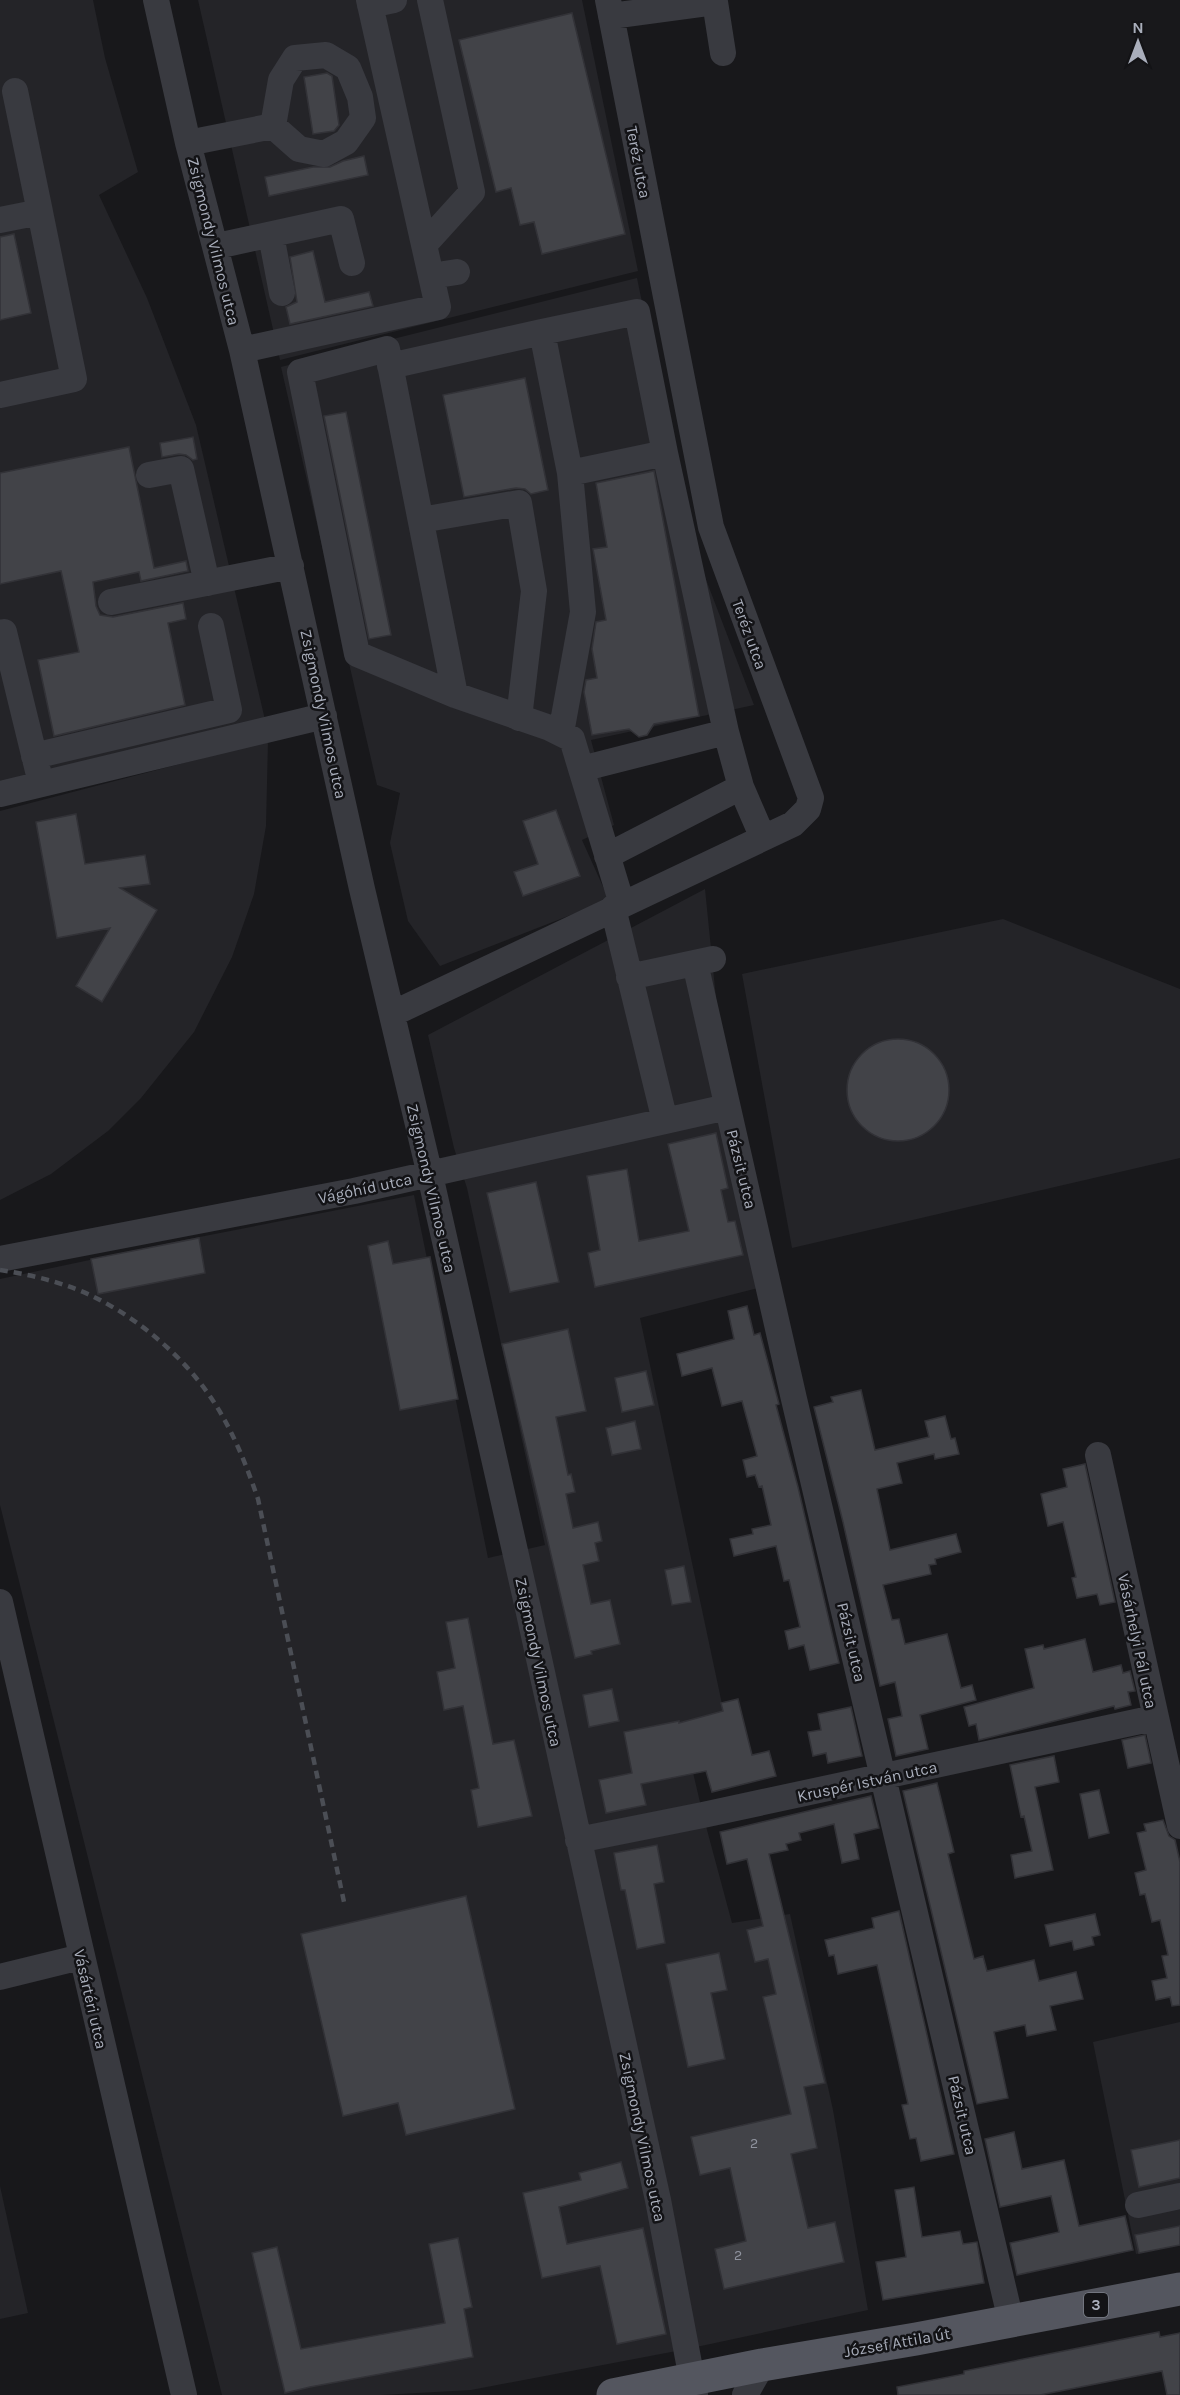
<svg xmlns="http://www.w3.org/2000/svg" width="1180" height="2395" font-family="Karla,sans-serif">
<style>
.built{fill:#242428}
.building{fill:#424348;stroke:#323237;stroke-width:1.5}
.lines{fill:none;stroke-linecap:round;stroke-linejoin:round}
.minor{stroke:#393a40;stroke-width:26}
.major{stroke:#54565f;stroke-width:33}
.rail{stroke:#4b4e55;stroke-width:4.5;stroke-dasharray:8 6;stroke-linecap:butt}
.labels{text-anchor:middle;stroke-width:5;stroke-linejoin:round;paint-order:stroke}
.number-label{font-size:14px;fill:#8f939e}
.shield{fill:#131316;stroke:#7c808a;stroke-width:1.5}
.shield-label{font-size:15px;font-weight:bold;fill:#a9aebb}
.street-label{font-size:16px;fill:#a9aebb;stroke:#131316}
</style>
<rect width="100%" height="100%" fill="#18181b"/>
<path class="built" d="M 0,0 L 93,0 L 105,58 L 138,172 L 99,195 L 147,298 L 196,425 L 266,724 L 0,787 Z
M 198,0 L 582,0 L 638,271 L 280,360 Z
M 637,278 L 692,543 L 754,705 L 591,740 L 614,825 L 582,840 L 609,900 L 440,966 L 408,921 L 390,843 L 400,793 L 377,785 L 281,367 Z
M 268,741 L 266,826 L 254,894 L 232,957 L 194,1032 L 141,1098 L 108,1131 L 51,1174 L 0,1200 L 0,811 Z
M 705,889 L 727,1107 L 770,1285 L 640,1318 L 729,1737 L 687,1747 L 703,1815 L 732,1923 L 790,1914 L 833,2110 L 868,2310 L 687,2349 L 471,2390 L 381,2395 L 222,2395 L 0,1505 L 0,1279 L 184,1240 L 414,1195 L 488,1558 L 545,1545 L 467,1188 L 454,1148 L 428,1035 Z
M 1003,919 L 1180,989 L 1180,1158 L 792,1248 L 742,974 Z
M 1180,2022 L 1180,2245 L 1136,2254 L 1093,2042 Z
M 0,2186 L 28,2313 L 0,2319 Z"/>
<path class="building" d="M 572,13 L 625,234 L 542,254 L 534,222 L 520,225 L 511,188 L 496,192 L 459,40 Z
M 327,73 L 332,76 L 339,125 L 334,131 L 313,134 L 304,77 Z
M 364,156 L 368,175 L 269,196 L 265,177 L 313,167 L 330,167 L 343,161 Z
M 14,234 L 31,313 L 0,320 L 0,237 Z
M 313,251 L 325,302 L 369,292 L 373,306 L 290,324 L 286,307 L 297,302 L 290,257 Z
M 525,378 L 548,490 L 531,494 L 525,489 L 516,488 L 464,497 L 443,395 Z
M 346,412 L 391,635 L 369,639 L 324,416 Z
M 193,437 L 197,459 L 193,460 L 186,455 L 179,454 L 162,457 L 160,443 Z
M 129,447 L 154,568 L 186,561 L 188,571 L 141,581 L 139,572 L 93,582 L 96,606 L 100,615 L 113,617 L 183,603 L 186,619 L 168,623 L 185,705 L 54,736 L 38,660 L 79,652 L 61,571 L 0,584 L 0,473 Z
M 654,471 L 699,716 L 654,724 L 647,735 L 639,737 L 629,729 L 592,735 L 584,692 L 586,680 L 597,678 L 592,649 L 596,622 L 606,620 L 593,549 L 607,547 L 596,483 Z
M 556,810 L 580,876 L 523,896 L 514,872 L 538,864 L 523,821 Z
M 76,814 L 85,864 L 145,855 L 150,884 L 120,888 L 157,910 L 102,1002 L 76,986 L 110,928 L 57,938 L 36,822 Z
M847 1090a51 51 0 1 1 102 0a51 51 0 1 1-102 0Z
M 716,1133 L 728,1188 L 721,1190 L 728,1222 L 735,1221 L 743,1255 L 595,1287 L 588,1253 L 600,1250 L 587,1176 L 627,1169 L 639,1241 L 689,1231 L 668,1144 Z
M 536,1182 L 559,1282 L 510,1292 L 487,1193 Z
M 199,1238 L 205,1273 L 98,1294 L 91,1259 Z
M 388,1241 L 393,1264 L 430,1257 L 458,1399 L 400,1410 L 368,1246 Z
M 747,1306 L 754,1335 L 760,1333 L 779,1404 L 776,1405 L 798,1487 L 839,1663 L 810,1670 L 804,1645 L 789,1649 L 785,1631 L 800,1627 L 789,1580 L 784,1581 L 776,1546 L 734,1556 L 730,1539 L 753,1534 L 752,1529 L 771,1525 L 762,1486 L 759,1487 L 755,1475 L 747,1477 L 743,1460 L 757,1456 L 742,1401 L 722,1406 L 712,1368 L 682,1376 L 677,1354 L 734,1339 L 728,1311 Z
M 568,1329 L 586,1411 L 556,1417 L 568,1475 L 571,1474 L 575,1492 L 566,1494 L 573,1528 L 598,1522 L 602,1541 L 595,1543 L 599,1561 L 583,1565 L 591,1604 L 610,1600 L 620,1644 L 591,1651 L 592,1654 L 575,1658 L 502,1344 Z
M 646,1371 L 654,1405 L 622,1412 L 615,1378 Z
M 861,1390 L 875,1450 L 929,1437 L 925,1421 L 945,1416 L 951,1439 L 955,1438 L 959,1454 L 935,1459 L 934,1454 L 897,1463 L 902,1483 L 877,1489 L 890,1550 L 956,1534 L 961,1552 L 935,1559 L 936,1564 L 929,1565 L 931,1574 L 883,1585 L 892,1620 L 899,1619 L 905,1644 L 947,1634 L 961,1688 L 972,1685 L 976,1700 L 920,1715 L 928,1749 L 896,1756 L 888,1719 L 902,1716 L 895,1682 L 880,1686 L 843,1522 L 814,1407 L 833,1402 L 831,1397 Z
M 635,1421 L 641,1449 L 612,1455 L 606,1428 Z
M 1085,1464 L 1115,1602 L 1100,1605 L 1097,1594 L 1077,1598 L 1072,1578 L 1076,1577 L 1063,1522 L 1048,1526 L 1041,1494 L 1067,1487 L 1063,1469 Z
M 684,1566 L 691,1602 L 672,1605 L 665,1570 Z
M 468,1618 L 493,1744 L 514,1740 L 532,1816 L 478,1827 L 471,1790 L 479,1788 L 463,1706 L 444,1710 L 437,1672 L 455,1668 L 446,1622 Z
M 1085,1639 L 1093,1672 L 1121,1665 L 1123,1673 L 1130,1671 L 1135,1691 L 1128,1692 L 1131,1705 L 1115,1709 L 1114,1706 L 979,1740 L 976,1724 L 969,1726 L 964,1707 L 1034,1688 L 1025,1649 L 1043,1645 L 1044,1649 Z
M 612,1689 L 619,1721 L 589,1727 L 583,1695 Z
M 738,1699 L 752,1755 L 769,1751 L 776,1776 L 712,1792 L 706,1771 L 641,1784 L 646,1805 L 606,1813 L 599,1780 L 632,1773 L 624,1732 L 679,1721 L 679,1723 L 723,1711 L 721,1703 Z
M 851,1707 L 862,1756 L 828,1763 L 826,1753 L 813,1756 L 808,1732 L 821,1730 L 818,1714 Z
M 1145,1735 L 1151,1763 L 1128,1768 L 1122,1740 Z
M 1054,1756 L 1059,1782 L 1035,1787 L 1053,1870 L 1015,1878 L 1011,1855 L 1032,1851 L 1024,1816 L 1021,1817 L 1010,1765 Z
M 937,1783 L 954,1852 L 948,1854 L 974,1959 L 983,1956 L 987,1971 L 1034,1960 L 1039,1981 L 1076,1972 L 1083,1999 L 1050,2006 L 1056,2030 L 1027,2036 L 1025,2025 L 994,2032 L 1008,2098 L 977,2104 L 903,1791 Z
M 1099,1790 L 1109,1833 L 1089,1838 L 1080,1794 Z
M 871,1796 L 879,1828 L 854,1834 L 859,1859 L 842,1863 L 834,1824 L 799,1833 L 801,1840 L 786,1844 L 788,1850 L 769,1854 L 825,2083 L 804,2087 L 817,2148 L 791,2154 L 808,2228 L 835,2222 L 844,2262 L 724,2289 L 715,2249 L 746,2241 L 730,2168 L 700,2175 L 691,2137 L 791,2114 L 763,1997 L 776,1994 L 768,1959 L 755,1962 L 747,1930 L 763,1926 L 747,1859 L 727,1864 L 720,1832 Z
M 1163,1820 L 1169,1836 L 1175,1840 L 1180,1862 L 1180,2005 L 1172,2006 L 1170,1997 L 1156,2000 L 1152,1981 L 1167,1978 L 1162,1956 L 1168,1955 L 1160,1920 L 1152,1922 L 1145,1894 L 1140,1895 L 1135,1873 L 1146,1870 L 1137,1833 L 1146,1831 L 1144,1824 Z
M 657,1845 L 664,1882 L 654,1884 L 665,1943 L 637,1949 L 625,1890 L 621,1890 L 614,1853 Z
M 466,1896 L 515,2109 L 406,2135 L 398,2103 L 343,2116 L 301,1934 Z
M 899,1911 L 954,2154 L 921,2161 L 916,2138 L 910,2139 L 902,2105 L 908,2104 L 877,1965 L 838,1974 L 834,1955 L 829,1956 L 825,1940 L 874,1928 L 872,1918 Z
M 1095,1914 L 1100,1935 L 1092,1937 L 1094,1945 L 1074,1950 L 1072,1941 L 1050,1946 L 1045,1925 Z
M 719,1953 L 727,1990 L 711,1993 L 725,2059 L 688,2067 L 666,1964 Z
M 1014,2132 L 1022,2169 L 1064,2160 L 1079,2226 L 1125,2216 L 1133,2250 L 1017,2275 L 1010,2243 L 1059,2232 L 1051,2196 L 1000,2207 L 985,2139 Z
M 1180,2140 L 1180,2178 L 1139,2187 L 1131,2150 Z
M 621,2162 L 628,2188 L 559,2207 L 567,2244 L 643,2228 L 666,2334 L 617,2344 L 600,2266 L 542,2278 L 523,2193 L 581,2180 L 579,2173 Z
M 914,2187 L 922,2237 L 960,2231 L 963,2244 L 977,2242 L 984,2283 L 883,2300 L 876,2262 L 906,2257 L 895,2190 Z
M 1180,2226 L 1180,2245 L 1139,2253 L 1135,2235 Z
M 458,2238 L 472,2307 L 464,2309 L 473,2357 L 310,2387 L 285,2393 L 252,2253 L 277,2247 L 301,2349 L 445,2323 L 429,2244 Z
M 1159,2332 L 1160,2337 L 1180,2333 L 1180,2395 L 1167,2395 L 1162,2371 L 1040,2395 L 898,2395 L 897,2387 L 964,2374 L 964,2371 Z"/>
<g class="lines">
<path class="minor" d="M 156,0 L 188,143 L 242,350 L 362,889 L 430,1175 L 527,1604 L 658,2200 L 695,2395
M 370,5 L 394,0
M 611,16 L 715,2 L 723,53
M 15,91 L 40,212
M 188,143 L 273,126 L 299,149 L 324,154 L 346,142 L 363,118 L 360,97 L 348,68 L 326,55 L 295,58 L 281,80 L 273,126
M 0,220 L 40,212 L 74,379 L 0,395
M 271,235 L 282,293
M 424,245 L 472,192 L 430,0
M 217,246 L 341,219 L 352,263
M 431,276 L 457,272
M 542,332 L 637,312 L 665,453 L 726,732 L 581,769
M 242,350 L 438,307 L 369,0
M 390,366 L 542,332 L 570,473 L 583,612 L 561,733
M 570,473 L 665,453
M 149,475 L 181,469 L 207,583
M 421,520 L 519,503 L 534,591 L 519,718
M 111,602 L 291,566
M 0,633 L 4,632 L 38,771
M 455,695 L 387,349 L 300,372 L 357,654 L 455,695 L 550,728 L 572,739 L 622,904
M 726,732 L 741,787 L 763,838
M 34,756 L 229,710 L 211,626
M 0,794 L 324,716
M 607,856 L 741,787
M 613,908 L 665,1121
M 695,963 L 794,1399 L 1011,2321
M 629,977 L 713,959
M 392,1014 L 793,824 L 808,809 L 811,798 L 711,527 L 608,0
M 0,1259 L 354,1191 L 727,1107
M 1098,1455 L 1180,1826
M 0,1602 L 184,2395
M 578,1840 L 703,1815 L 1154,1718
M 0,1977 L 81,1957
M 1138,2205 L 1180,2196
M 745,2395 L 762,2365"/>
<path class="major" d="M 613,2395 L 762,2365 L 916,2339 L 1180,2289"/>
<path class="rail" d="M 0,1270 C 33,1275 70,1284 100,1300 C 146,1324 190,1363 217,1407 C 235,1436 247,1467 258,1499 L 344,1902"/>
</g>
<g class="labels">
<g class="number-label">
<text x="754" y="2148">2</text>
<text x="738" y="2260">2</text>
</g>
<rect class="shield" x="1084" y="2293" width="24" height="24" rx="4.5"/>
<g class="shield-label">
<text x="1096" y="2310">3</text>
</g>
<g class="street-label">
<text transform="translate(639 162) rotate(79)" y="6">Teréz utca</text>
<text transform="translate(214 241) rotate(76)" y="6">Zsigmondy Vilmos utca</text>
<text transform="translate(750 634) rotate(70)" y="6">Teréz utca</text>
<text transform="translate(324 714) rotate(78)" y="6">Zsigmondy Vilmos utca</text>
<text transform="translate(742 1169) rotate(76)" y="6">Pázsit utca</text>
<text transform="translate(365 1188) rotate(-12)" y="6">Vágóhíd utca</text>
<text transform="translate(432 1188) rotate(77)" y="6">Zsigmondy Vilmos utca</text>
<text transform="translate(1138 1641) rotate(78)" y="6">Vásárhelyi Pál utca</text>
<text transform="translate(852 1642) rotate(77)" y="6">Pázsit utca</text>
<text transform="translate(539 1662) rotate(78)" y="6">Zsigmondy Vilmos utca</text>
<text transform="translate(867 1781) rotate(-12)" y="6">Kruspér István utca</text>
<text transform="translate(91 1999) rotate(77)" y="6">Vásártéri utca</text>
<text transform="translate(963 2115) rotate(77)" y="6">Pázsit utca</text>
<text transform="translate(643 2137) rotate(78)" y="6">Zsigmondy Vilmos utca</text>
<text transform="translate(897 2342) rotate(-10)" y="6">József Attila út</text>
</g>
</g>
<g transform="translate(1138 42)" stroke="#131316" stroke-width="4.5" paint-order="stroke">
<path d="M0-4.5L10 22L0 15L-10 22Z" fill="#a9aebb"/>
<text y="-9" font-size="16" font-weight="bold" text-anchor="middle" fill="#a9aebb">N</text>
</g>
</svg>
